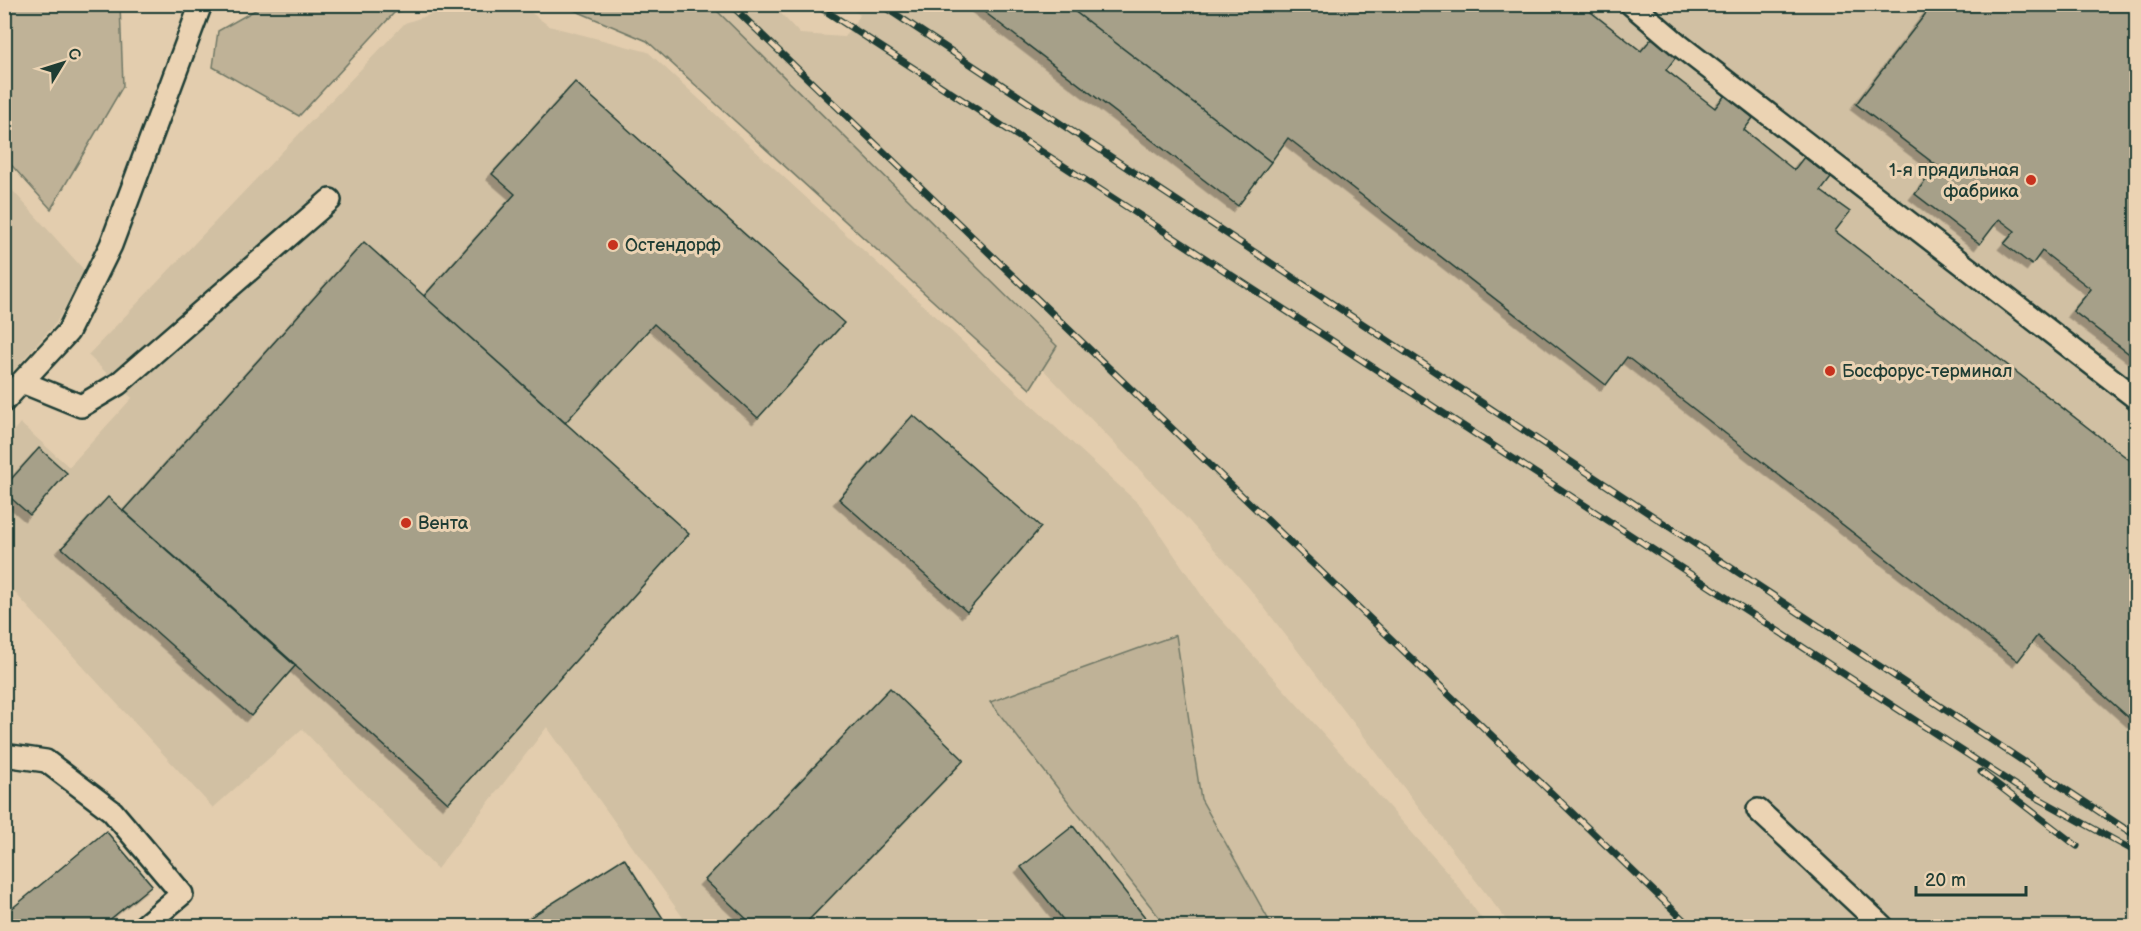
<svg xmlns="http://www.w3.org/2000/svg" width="2141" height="931" font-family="'Balsamiq Sans',sans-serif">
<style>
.built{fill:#d1c0a3}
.green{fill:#bfb297;stroke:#6f7866;stroke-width:1.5}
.building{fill:#a6a089;stroke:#1f3d34;stroke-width:1.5;filter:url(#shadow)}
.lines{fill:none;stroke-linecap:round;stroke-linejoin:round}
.lane-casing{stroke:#1f3d34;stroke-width:26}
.lane{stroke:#ebd3b3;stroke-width:21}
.rail-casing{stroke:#1f3d34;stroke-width:7}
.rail{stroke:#ebd3b3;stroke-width:4.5;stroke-dasharray:14;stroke-linecap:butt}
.poi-dot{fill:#c8321e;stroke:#ebd3b3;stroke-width:2}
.labels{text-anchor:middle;stroke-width:6;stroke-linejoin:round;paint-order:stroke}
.poi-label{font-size:18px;fill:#1f3d34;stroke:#ebd3b3;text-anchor:start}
</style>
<defs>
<filter id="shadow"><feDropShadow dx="-5.5" dy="5.5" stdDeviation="0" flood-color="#0004"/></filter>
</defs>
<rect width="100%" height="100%" fill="#e3cdae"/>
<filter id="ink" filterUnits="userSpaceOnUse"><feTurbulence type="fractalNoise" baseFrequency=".0167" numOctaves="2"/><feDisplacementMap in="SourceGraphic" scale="12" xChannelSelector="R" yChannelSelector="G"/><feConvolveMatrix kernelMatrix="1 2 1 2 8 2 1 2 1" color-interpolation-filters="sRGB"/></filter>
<g filter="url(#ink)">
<path class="built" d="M 844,4 L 2136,5 L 2136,926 L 1511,926 L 1249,588 L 1190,522 L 721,35 L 688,5 L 773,5 L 800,34 L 844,37 L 860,15 Z
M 459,5 L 521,5 L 549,26 L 648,52 L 1141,506 L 1209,606 L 1449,874 L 1487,926 L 689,926 L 547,727 L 437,869 L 302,729 L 213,808 L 5,582 L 5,441 L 20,423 L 69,467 L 132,398 L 88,355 L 405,23 Z
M 5,182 L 85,271 L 56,323 L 5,380 Z"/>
<path class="green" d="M 5,4 L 120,5 L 123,86 L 51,209 L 5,158 Z
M 264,5 L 264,4 L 419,5 L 394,13 L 299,116 L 213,67 L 218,31 Z
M 562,5 L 711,5 L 1057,346 L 1030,389 L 647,41 Z
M 1176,635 L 1201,799 L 1272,926 L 1166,926 L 990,702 Z"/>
<path class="building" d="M 974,4 L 1065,4 L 1271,162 L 1238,206 Z
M 1065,4 L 1597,4 L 1591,12 L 1641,51 L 1652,38 L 1676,57 L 1666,70 L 1715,108 L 1725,95 L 1753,118 L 1744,130 L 1794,170 L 1804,157 L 1831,178 L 1821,191 L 1850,212 L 1835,231 L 2136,465 L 2136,724 L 2037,636 L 2018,661 L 1627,357 L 1606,385 L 1288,138 L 1271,162 Z
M 1933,4 L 2136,4 L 2136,359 L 2073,311 L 2091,289 L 2042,251 L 2032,265 L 2004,244 L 2015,231 L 1999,219 L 1980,244 L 1915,194 L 1937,166 L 1856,104 Z
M 575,82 L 844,323 L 758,418 L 654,324 L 565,423 L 424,296 L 515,194 L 492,174 Z
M 364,242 L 689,534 L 448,803 L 123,511 Z
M 913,415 L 1041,527 L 967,612 L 839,499 Z
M 39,448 L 67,473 L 30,515 L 4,492 L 4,487 Z
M 108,497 L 296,665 L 251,716 L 62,548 Z
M 890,688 L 964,760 L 803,926 L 754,926 L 705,880 Z
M 1073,826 L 1152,926 L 1068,926 L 1021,867 Z
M 106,831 L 152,885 L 102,926 L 4,926 L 4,915 Z
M 624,858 L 668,926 L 523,926 L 521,923 Z"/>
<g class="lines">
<defs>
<path id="lane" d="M 1631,4 L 1679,45 L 2136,398
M 22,382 L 81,406 L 118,384 L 330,200
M 4,401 L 68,332 L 111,245 L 201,4
M 4,755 L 46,761 L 112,811 L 182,894 L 144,926
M 1758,810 L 1882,926"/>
</defs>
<use href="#lane" class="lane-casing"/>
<use href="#lane" class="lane"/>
<defs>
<path id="rail" d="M 730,4 L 1690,926
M 815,4 L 2016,786 L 2136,852
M 880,4 L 2136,836
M 1981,772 L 2077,846"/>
</defs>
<use href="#rail" class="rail-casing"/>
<use href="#rail" class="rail"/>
</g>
</g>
<g class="poi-dot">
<circle cx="2031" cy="180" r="6"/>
<circle cx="613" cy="245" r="6"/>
<circle cx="1830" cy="371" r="6"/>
<circle cx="406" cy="523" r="6"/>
</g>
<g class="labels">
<g class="poi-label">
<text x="2019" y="176" text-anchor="end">1-я прядильная<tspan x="2019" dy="21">фабрика</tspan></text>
<text x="625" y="251">Остендорф</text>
<text x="1842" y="377">Босфорус-терминал</text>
<text x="418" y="529">Вента</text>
</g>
</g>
<rect width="2141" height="931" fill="none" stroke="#ebd3b3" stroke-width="24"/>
<rect x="12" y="12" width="2117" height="907" fill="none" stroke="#1f3d34" stroke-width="2" filter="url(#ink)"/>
<g transform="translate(63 63) rotate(52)" stroke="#ebd3b3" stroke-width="4.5" paint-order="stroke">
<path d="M0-4.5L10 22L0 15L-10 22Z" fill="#1f3d34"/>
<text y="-9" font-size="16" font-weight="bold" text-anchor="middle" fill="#1f3d34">С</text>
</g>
<path d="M1916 886v9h110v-9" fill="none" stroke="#1f3d34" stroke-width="3"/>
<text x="1925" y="886" font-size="18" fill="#1f3d34" stroke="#ebd3b3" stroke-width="4.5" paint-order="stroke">20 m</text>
</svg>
